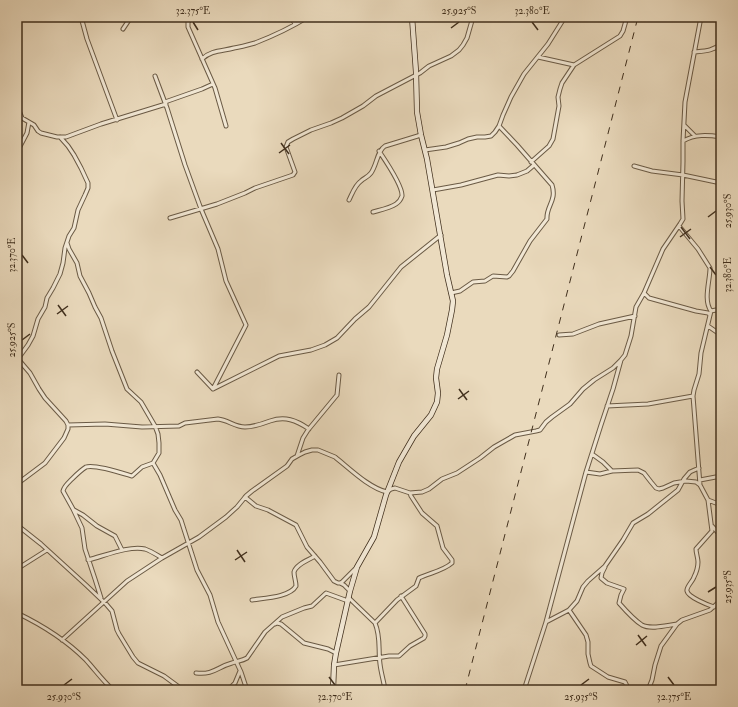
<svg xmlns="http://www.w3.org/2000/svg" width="738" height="707" font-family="'IM FELL Double Pica',serif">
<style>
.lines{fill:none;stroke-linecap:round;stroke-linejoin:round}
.street-casing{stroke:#6a5a45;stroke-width:5}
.secondary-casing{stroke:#402f1d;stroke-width:6}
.street{stroke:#f1e7d4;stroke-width:3}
.secondary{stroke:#f1e7d4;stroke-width:4.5}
.rail{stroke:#402f1d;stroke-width:1;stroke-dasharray:7 7;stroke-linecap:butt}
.ticks{fill:none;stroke:#402f1d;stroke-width:1.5}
.neatline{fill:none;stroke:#402f1d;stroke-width:1.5}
.ticks-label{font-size:10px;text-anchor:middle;fill:#402f1d}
</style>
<rect width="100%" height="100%" fill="#eadabd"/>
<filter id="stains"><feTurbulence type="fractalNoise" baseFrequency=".005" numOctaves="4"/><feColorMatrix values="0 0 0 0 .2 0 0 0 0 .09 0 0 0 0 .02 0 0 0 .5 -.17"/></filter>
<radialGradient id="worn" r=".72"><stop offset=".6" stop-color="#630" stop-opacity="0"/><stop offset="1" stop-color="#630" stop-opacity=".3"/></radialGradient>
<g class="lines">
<defs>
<path id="street" d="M 81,17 L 87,39 L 117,120
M 193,17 L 188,22 L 188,27 L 215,88 L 226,126
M 291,17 L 295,24
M 123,29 L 131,17
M 694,52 C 705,51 713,51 721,44
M 538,57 L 574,65
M 202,59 C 211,50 223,51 234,48 C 241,47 248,45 255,43 C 273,36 292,27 308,17
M 155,76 L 167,108 L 185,165 L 201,209 L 218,249 L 226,281 L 246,325 L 213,389
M 165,102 L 202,89 L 213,84
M 17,106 L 22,118 L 34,125 L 38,131 L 41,133 L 57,137 L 66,137 L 101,124 L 166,104
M 684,125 L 695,136
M 683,141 C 695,134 708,135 721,137
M 425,150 L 446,147 L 459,143 L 468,139 L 477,137 L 485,137 L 491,136 L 495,132 L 499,126 L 503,115 L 511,97 L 524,74 L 548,44 L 565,17
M 17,152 L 27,133 L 29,122
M 531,162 L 549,146 L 553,139 L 559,106 L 558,97 L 560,89 L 562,83 L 574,65 L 620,36 L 623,31 L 627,17
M 634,166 L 652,171 L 683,175 L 721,183
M 433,190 L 461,185 L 498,175 L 509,176 L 517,175 L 527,171 L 534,165
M 349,200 C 352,194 355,185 361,181 C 364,178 368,177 371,173 C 377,165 377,151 385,146 L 421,135
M 373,212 C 380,210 390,208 396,204 C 399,202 401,199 402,196 C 403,186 385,160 379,151
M 170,218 L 217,204 L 245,193 L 255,188 L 293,175 L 295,172 L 286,147 L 288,142 L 293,139 L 311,130 L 331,123 L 342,118 L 363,106 L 376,96 L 420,73 L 429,66 L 451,56 L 459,50 L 463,45 L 467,38 L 473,17
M 679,226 L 698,249 L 710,268 C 710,281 703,300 711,311 L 701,353 L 699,374 L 694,390 L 693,396 L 700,485 L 708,500 L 712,531 L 696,549 C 696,553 698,558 698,562 C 698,567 696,573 694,577 C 693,581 686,587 687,591 C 688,597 708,605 714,607
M 67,243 L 69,249 L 77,263 L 80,276 L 89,293 L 95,307 L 101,318 L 112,351 L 127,389 L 141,402 L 155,426 L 158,434 L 159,443 L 159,453 L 153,463 L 160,475 L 175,510 L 181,520 L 197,570 L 210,595 L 218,622 L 241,672 L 247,690
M 451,293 L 460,291 L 473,282 L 485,281 L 493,276 L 507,277 L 509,276 L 513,271 L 530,241 L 547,219 C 546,206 557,201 552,185 L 517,145 L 499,126
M 644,293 L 649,298 L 696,311 L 708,313 L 710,315
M 711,311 L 721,309
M 708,326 L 721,335
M 559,335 L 573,334 L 599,324 L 635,316
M 17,360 L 28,345 L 33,336 L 38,319 L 45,307 L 47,298 L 53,288 L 60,274 L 63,263 L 65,248 L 69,236 L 74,228 L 78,210 L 85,195 L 88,188 L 88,183 L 81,168 L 74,155 L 68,146 L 60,137
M 197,372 L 213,389 L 279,356 L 311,350 L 325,345 L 337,338 L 355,319 L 369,307 L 401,267 L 441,235
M 607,406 L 648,404 L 693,396
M 68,425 L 105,424 L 142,427 L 179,426 L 185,423 L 218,419 C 228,420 235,427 245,427 C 254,427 262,424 270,421 C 285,416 296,420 309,429
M 592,454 L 603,462 L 612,471
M 297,456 L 303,438 L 308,430 L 337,395 L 339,375
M 586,472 L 600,474 L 612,471 L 638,470 L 644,473 L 651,482 L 656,488 L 659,489 L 663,488 L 674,483 L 686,481 L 696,482 L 700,485
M 700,480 L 721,476
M 17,484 L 45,463 L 64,438 L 68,429 L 68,425 L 66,421 L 45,398 L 39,389 L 30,373 L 18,359
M 245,497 L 256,506 L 268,510 L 296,525 L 307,547 L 320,562 L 334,581 L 338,583 L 340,583 L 344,585 L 350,591
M 708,500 L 721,505
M 74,510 L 83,515 L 97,526 L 115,536 L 122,550
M 17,525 L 41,544 L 86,585 L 106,604 L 112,611 L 117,630 L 119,634 L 133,657 L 138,663 L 164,676 L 183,690
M 712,526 L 721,536
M 88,560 C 104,556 130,545 145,549 C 151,551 157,555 162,558
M 605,567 L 602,573 L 601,578 L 607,583 L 624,589 L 621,595 L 619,603 C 626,611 634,620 642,625 C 651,630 668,625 677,624
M 17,569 L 47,550
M 340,583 L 342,582 L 356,568
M 101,598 L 95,579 L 85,549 L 82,528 L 73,509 L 63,491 C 64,486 68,483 72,479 C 76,475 81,470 86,467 C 95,464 122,473 132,476 L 142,467 L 153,463
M 349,598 L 375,623 C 381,637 378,649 380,664 C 381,673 384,682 385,690
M 252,600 C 265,598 290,597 296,586 C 296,581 294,577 294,572 C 296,564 309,560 315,556
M 569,610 L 586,635 L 588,642 L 588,654 L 590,663 L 591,666 L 608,677 L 625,682 L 629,690
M 17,613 C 42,625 66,640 86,660 C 95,670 103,681 113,690
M 546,622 L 569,610 L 577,601 L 583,587 L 588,581 L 605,566 L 623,540 L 633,523 L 648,514 L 678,490 L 684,479 L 690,472 L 699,468
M 375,623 L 397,600 L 416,586 L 419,578 C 429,573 443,571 452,563 L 452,560 L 443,548 L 437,526 L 422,513 L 411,496 L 410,493
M 275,624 L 277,623 L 281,624 L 304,643 L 328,649 L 336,653
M 62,640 L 127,581 L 162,558 L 199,537 L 226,517 L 237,507 L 246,496 L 252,491 L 287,466 L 292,459 L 299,455 L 305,452 L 312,450 L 318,450 L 335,457 C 349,468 369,488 387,492 L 391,489 L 395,488 L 410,493 L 422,492 L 429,489 L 442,479 L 457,473 L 480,458 L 494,447 L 515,435 L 536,431 L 540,430 L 546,422 L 552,417 L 570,404 L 583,389 L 594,380 L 613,368 L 621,360
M 334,665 L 389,656 L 399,656 L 410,646 L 424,638 L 425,636 L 425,634 L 401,596
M 196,673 C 214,675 217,667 232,663 C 237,661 242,661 247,658 L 265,632 L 282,617 L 304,608 L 312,606 L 326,593 L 348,601
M 228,690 L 235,683 L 240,671
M 524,690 L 546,622 L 586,472 L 601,425 L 613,389 L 621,360 L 625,355 L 631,336 L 636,307 L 644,293 L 663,249 L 680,224 L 683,219 L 682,201 L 683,162 L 683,141 L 685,102 L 701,17
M 648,690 L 652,680 L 655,665 L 661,646 L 677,624 L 682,620 L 710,610 L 721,600"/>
<path id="secondary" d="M 333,690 L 334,665 L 336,653 L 350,591 L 357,567 L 374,537 L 386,495 L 399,462 L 414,436 L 431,415 L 437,402 L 438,393 L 436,378 L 437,369 L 447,335 L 452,310 L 453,301 L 447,275 L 427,159 L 421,135 L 417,112 L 416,72 L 412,17"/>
</defs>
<use href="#street" class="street-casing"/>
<use href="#secondary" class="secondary-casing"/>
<use href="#street" class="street"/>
<use href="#secondary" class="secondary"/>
<path class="rail" d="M 465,690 L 531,433 L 638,17"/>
</g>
<path class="ticks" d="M 193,22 L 198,30M 532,22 L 538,30M 451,28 L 459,22M 281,143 L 289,154M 279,153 L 290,145M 708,217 L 716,211M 681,227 L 690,239M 680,237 L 691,229M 22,255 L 28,263M 710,267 L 716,275M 58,305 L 66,316M 57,314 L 68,306M 22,340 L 30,334M 459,389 L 467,400M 458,399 L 469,391M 237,550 L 245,562M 235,560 L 247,552M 708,592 L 716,587M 638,635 L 646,646M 636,645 L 647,636M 329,677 L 335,685M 668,677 L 674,685M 64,685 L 72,679M 581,685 L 589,679"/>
<rect width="738" height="707" fill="none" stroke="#eadabd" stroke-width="44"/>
<rect x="22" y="22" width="694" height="663" class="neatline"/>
<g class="ticks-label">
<text x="193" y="14">32.375°E</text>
<text x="459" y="14">25.925°S</text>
<text x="532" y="14">32.380°E</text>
<text transform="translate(727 211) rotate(-90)" y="4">25.930°S</text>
<text transform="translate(11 255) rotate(-90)" y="4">32.370°E</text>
<text transform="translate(727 275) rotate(-90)" y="4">32.380°E</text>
<text transform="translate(11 340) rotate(-90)" y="4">25.925°S</text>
<text transform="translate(727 587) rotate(-90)" y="4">25.935°S</text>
<text x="64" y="700">25.930°S</text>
<text x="335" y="700">32.370°E</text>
<text x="581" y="700">25.935°S</text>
<text x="674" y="700">32.375°E</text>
</g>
<rect width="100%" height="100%" filter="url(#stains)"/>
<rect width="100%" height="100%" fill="url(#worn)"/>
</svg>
